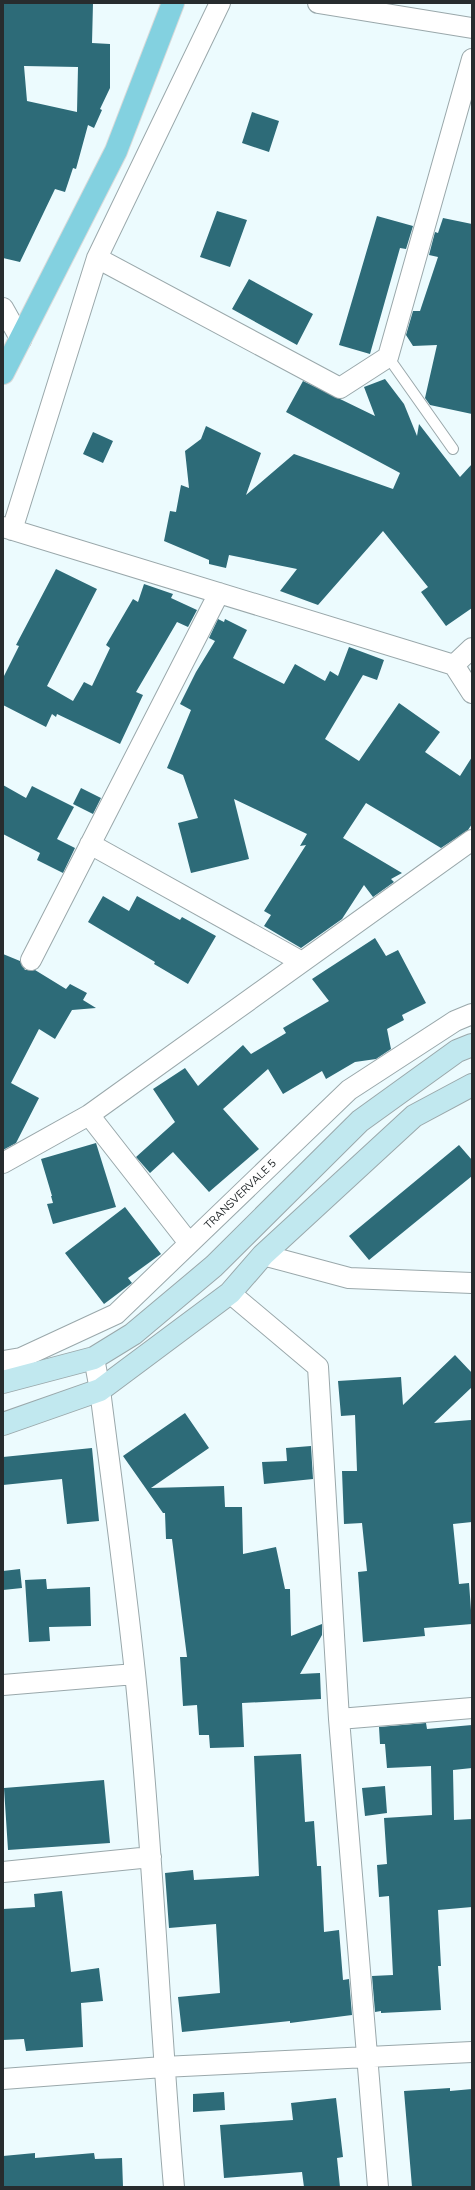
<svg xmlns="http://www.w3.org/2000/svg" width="475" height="2190" font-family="'Nunito Sans',sans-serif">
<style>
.building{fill:#2d6b78;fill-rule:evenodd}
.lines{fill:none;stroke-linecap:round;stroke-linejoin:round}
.service-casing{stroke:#9aa8ab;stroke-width:12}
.minor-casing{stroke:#9aa8ab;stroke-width:22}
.secondary-casing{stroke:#9aa8ab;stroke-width:24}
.primary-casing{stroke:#d8d9d9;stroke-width:24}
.service{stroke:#fff;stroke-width:10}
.minor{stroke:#fff;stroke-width:20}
.secondary{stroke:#c1e8ef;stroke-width:22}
.primary{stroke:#83d1e0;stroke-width:22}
.labels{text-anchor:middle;stroke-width:4;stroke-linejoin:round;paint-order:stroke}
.street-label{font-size:11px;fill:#272c2e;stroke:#fff}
</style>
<rect width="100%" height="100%" fill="#ecfbfe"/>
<path class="building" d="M 3,3 L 93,3 L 92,43 L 110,44 L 110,88 L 100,109 L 102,110 L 94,128 L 88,125 L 76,169 L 73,168 L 65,192 L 55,189 L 20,262 L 3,258 ZM 24,66 L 78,67 L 77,112 L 27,101 Z
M 252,112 L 279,121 L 269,152 L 242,143 Z
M 217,211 L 247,220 L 230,267 L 200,257 Z
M 377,216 L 413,226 L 406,249 L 400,248 L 370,354 L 339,345 Z
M 443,218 L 472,224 L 472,414 L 430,405 L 425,398 L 437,345 L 413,346 L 406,335 L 413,311 L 420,311 L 438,257 L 429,255 L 435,232 L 438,233 Z
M 249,279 L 313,314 L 297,345 L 232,309 Z
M 385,379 L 404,404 L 417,436 L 419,424 L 460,477 L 472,464 L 472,608 L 446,626 L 421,592 L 428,587 L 383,531 L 318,605 L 280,591 L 297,569 L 229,555 L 226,568 L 209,564 L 209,560 L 164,541 L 170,511 L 176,512 L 181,485 L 189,488 L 185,451 L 201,439 L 206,426 L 261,453 L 246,495 L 294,454 L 393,489 L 400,473 L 286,412 L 303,381 L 375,416 L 364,387 Z
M 93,432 L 113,441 L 103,463 L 83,454 Z
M 56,569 L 97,589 L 47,686 L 73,701 L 84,682 L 92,686 L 110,648 L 106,645 L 133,599 L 138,602 L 144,584 L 173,594 L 171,598 L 197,610 L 188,627 L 177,622 L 136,692 L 143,695 L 120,744 L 57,714 L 56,717 L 52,714 L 46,727 L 3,705 L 3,678 L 19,646 L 16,645 Z
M 218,619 L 224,622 L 225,619 L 247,630 L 233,658 L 284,684 L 295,664 L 325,681 L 330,671 L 338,676 L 349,647 L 384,660 L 377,680 L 363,675 L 325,739 L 359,761 L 399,703 L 440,732 L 425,752 L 460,776 L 472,757 L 472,824 L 468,830 L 441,848 L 366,803 L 343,838 L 402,873 L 391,879 L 394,882 L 373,897 L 364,885 L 342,919 L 301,948 L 264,926 L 271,915 L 264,911 L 306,845 L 300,846 L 307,834 L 234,799 L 249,859 L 191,873 L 178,823 L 198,818 L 183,775 L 167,768 L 191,710 L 180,704 L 196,672 L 215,641 L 209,638 Z
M 3,785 L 26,798 L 32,786 L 74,807 L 57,839 L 75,848 L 63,873 L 37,860 L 40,853 L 3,834 Z
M 81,788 L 101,798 L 93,814 L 73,804 Z
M 103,896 L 129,911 L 137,896 L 180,920 L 182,917 L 216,936 L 188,984 L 154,964 L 155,962 L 88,922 Z
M 375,938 L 386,956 L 398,950 L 426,1003 L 402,1015 L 404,1020 L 387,1029 L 391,1049 L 376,1059 L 355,1062 L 326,1079 L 322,1071 L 283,1094 L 268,1069 L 223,1109 L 259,1149 L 209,1192 L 173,1152 L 150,1173 L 136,1157 L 175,1122 L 153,1089 L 185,1068 L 198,1086 L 243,1045 L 251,1054 L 286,1033 L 283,1028 L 329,1001 L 312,979 Z
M 3,954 L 20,961 L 25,970 L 35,970 L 66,989 L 70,984 L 87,993 L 83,1000 L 96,1008 L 72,1010 L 55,1039 L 39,1029 L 11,1083 L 39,1098 L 16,1143 L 3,1150 Z
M 96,1143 L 116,1207 L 53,1224 L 47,1204 L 53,1203 L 51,1196 L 52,1196 L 41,1159 Z
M 459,1145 L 472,1160 L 472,1176 L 369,1260 L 349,1236 Z
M 125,1207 L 161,1254 L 128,1278 L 132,1283 L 104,1304 L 65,1253 Z
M 455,1355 L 472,1373 L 472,1387 L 434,1423 L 471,1420 L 472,1522 L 453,1524 L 459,1584 L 469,1583 L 472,1624 L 424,1628 L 425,1636 L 363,1642 L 358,1572 L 367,1571 L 362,1523 L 344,1524 L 342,1471 L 357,1471 L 355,1415 L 341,1416 L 338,1381 L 401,1377 L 403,1405 Z
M 185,1413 L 209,1448 L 151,1488 L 224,1486 L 225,1507 L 242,1507 L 243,1554 L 276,1547 L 285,1589 L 290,1589 L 291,1636 L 322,1624 L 322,1635 L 300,1674 L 320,1673 L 321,1699 L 242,1703 L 244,1747 L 210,1748 L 209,1735 L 199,1735 L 197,1705 L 183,1706 L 180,1657 L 187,1657 L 172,1539 L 166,1539 L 165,1513 L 163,1513 L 123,1456 Z
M 311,1446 L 313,1479 L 264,1484 L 262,1462 L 287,1461 L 286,1448 Z
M 92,1448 L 99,1521 L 67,1524 L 62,1479 L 3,1485 L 3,1457 Z
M 20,1569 L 22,1588 L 3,1590 L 3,1571 Z
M 46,1579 L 47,1589 L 90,1587 L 91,1626 L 49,1627 L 50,1641 L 29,1642 L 25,1580 Z
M 426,1723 L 427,1729 L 472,1725 L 472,1768 L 453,1770 L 454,1820 L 472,1819 L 472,1907 L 438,1910 L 441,1966 L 438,1966 L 441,2010 L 381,2013 L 381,2011 L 375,2012 L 372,1976 L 393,1975 L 389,1896 L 379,1897 L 377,1865 L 387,1864 L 384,1818 L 432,1815 L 431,1766 L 387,1768 L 385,1744 L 380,1744 L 379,1727 Z
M 301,1754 L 305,1822 L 314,1821 L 317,1866 L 321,1866 L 324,1932 L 339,1930 L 343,1980 L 349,1979 L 352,2015 L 290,2023 L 290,2021 L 182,2032 L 178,1997 L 220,1993 L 216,1924 L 169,1928 L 165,1873 L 193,1870 L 194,1880 L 259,1876 L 254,1756 Z
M 104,1780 L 110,1843 L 8,1850 L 4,1788 Z
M 385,1786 L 387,1813 L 365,1816 L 362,1788 Z
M 62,1891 L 71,1972 L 99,1968 L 103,2001 L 81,2003 L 83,2047 L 26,2051 L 24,2039 L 3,2040 L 3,1909 L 35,1907 L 34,1894 Z
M 450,2088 L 450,2091 L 472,2089 L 472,2187 L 412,2187 L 404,2091 Z
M 224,2092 L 225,2110 L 193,2112 L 193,2094 Z
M 336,2098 L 343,2157 L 337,2158 L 340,2187 L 304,2187 L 302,2172 L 224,2178 L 220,2125 L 293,2120 L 291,2103 Z
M 35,2153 L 35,2158 L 94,2153 L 95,2159 L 122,2158 L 123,2187 L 3,2187 L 3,2156 Z"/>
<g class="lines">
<defs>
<path id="service" d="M 388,357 L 453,449"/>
<path id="minor" d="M 318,3 L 472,28
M 97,258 L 340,388 L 388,357 L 472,59
M 3,308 L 21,340
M 3,527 L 454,665 L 472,693
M 12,530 L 97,258 L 220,3
M 454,665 L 472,648
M 90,844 L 302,962
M 31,960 L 219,593
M 89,1115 L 189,1243
M 3,1163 L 89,1115 L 472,840
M 263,1255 L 349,1278 L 472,1283
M 230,1293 L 318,1367 L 339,1719 L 378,2187
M 94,1358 L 100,1390 C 112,1484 125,1579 135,1673 C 153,1844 159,2016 174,2187
M 3,1361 L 21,1358 L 116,1314 L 349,1090 L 455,1021 L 472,1014
M 3,1685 L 135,1674
M 339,1719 L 472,1708
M 3,1872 L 151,1857
M 3,2079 L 163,2067 L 472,2052"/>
<path id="secondary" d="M 3,1382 L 94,1358 L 133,1334 L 214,1266 L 360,1121 L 457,1051 L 472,1045
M 3,1424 L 100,1390 L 230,1293 L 263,1255 L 414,1116 L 472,1085"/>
<path id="primary" d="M 3,373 L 116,151 L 173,3"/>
</defs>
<use href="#service" class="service-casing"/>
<use href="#minor" class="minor-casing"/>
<use href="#secondary" class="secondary-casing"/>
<use href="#primary" class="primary-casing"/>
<use href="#service" class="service"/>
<use href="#minor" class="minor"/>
<use href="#secondary" class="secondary"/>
<use href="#primary" class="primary"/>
</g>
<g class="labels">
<g class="street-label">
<text transform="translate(240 1194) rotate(-44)" y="4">TRANSVERVALE 5</text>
</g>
</g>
<rect width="475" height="2190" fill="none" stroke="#272c2e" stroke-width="8"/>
</svg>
